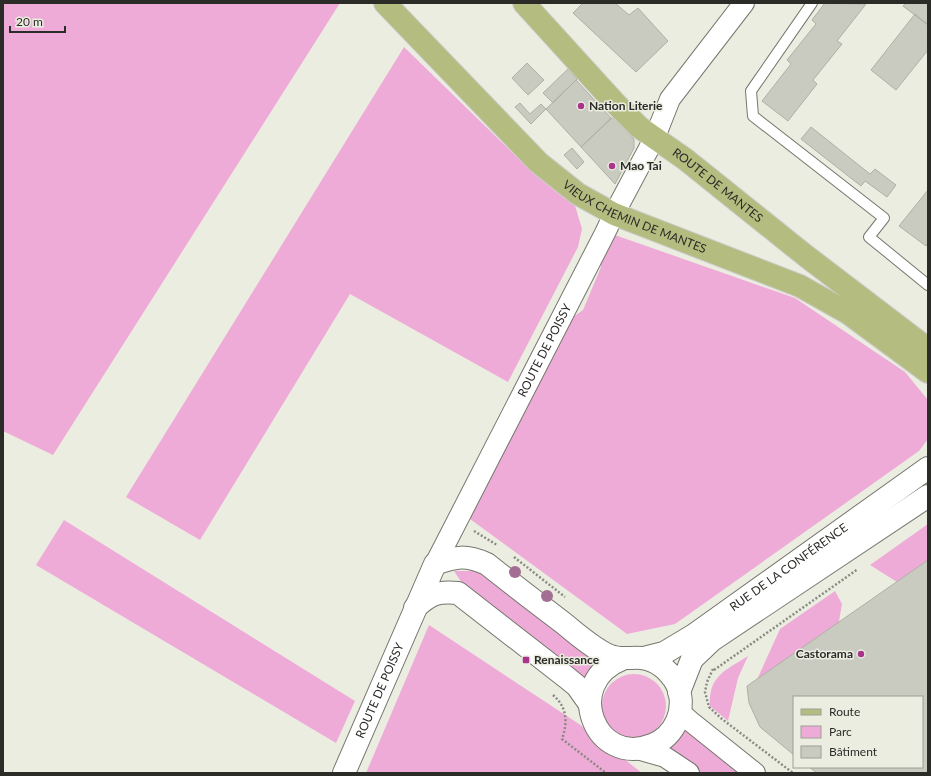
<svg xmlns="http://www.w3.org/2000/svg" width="931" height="776" font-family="Lato,sans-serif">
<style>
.green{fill:#efabd8}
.building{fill:#c9cbc0;stroke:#aeb0a5}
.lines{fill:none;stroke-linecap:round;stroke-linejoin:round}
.service-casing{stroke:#75776d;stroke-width:12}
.minor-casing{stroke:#75776d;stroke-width:22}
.tertiary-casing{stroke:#75776d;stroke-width:24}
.primary-casing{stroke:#cccccb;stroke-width:24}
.path{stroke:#898a82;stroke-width:2.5;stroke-dasharray:2 2;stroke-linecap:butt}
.service{stroke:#fff;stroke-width:10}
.minor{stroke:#fff;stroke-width:20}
.tertiary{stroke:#fff;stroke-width:22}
.primary{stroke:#b5bc7f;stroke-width:22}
.tree{fill:#a36e93}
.poi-dot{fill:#aa348c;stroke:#ebede1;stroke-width:1.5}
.labels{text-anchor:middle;stroke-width:3;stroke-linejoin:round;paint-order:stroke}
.poi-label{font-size:12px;font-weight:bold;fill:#2b2c28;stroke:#ebede1;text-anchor:start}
.street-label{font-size:12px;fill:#2b2c28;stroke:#ebede1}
</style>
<rect width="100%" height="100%" fill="#ebede1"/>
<path class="green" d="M 3,3 L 340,3 L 53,455 L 3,431 Z
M 404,47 L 520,160 L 574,202 L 582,229 L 578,247 L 508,382 L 350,294 L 200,540 L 126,497 Z
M 612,234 L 795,298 L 905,372 L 928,400 L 928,439 L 919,451 L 675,624 L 627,634 L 470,519 L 566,322 L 583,310 L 601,267 L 596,257 Z
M 64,520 L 355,701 L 336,743 L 36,565 Z
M 928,524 L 928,560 L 897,582 L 870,565 Z
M 454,571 L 484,571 L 601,659 L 583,681 L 466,589 Z
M 835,591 L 842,604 L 838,627 L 755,684 L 780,629 Z
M 429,625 L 579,724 L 642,773 L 366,773 Z
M 748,656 L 738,678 L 728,721 L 710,706 C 708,676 726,670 748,656 Z
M602 706a32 32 0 1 1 64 0a32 32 0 1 1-64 0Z
M 678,724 L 740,773 L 699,773 L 661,744 Z"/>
<path class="building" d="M 583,3 L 615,3 L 629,15 L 638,8 L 668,41 L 636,72 L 573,13 Z
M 825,3 L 866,4 L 837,41 L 842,44 L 813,80 L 817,84 L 788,121 L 762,101 L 791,64 L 787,60 L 816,24 L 812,20 Z
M 906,3 L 928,3 L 928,25 L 903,6 Z
M 915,14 L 928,25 L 928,50 L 896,90 L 871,70 Z
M 527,63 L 544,80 L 528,95 L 512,78 Z
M 568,69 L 577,79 L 553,103 L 543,93 Z
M 576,80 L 611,118 L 581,147 L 546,109 Z
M 520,103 L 530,114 L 541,104 L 546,109 L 531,124 L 515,107 Z
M 613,117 L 634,139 L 634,148 L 615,184 L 581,147 Z
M 811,127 L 870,174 L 875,169 L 896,185 L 887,197 L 865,181 L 861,186 L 801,139 Z
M 572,148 L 584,162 L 577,169 L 564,155 Z
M 928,190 L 928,243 L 926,246 L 899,226 Z
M 928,560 L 928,773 L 817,773 L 809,767 L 922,767 L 922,697 L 794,697 L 794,755 L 760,727 L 749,703 L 747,686 Z"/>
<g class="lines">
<defs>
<path id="service" d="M 812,3 L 751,91 L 753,116 L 884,218 L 869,237 L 928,285"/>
<g id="minor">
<path id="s1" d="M 435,564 L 605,233 L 614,214 L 655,137 L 670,99 L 744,3"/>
<path d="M 681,709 L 682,714 L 690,721 L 755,773"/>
<path d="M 637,749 L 665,757 L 689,773"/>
</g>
<g id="tertiary">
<path d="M 415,608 C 430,594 437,591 458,593 L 566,677 L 577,686 L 589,703"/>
<path id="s2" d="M 644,658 L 664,653 L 694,635 L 928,468"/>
<path d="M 679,692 L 692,659 L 712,640 L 928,496"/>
<path id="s3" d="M 344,773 L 435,564 C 457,556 466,555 487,564 C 512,584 537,603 562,622 C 576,633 591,647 608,655 C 617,659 623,658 631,658 C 648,656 663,664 673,678 C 682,690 683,707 677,721 C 672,732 663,741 652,745 C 595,768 562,683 622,659"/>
</g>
<g id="primary">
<path id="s4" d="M 385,3 L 539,163 L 578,194 L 614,214 L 800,286 L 848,313 L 928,372"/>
<path id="s5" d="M 524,3 L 615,103 L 639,127 L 685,159 L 806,256 L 928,349"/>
</g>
</defs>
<use href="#service" class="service-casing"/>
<use href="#minor" class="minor-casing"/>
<use href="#tertiary" class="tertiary-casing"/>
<use href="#primary" class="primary-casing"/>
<path class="path" d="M 474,531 L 497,545
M 514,557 L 565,597
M 713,669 L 707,682 L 705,692 L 709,707 L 722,719 L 793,773
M 714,670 L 858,569
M 553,695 C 567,707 568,722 562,739 L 606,773"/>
<use href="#service" class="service"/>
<use href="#minor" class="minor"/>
<use href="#tertiary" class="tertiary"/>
<use href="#primary" class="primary"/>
</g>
<g class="tree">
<circle cx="515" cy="572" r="6"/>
<circle cx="547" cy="596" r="6"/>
</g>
<g class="poi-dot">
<circle cx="581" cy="106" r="4"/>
<circle cx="612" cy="166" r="4"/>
<circle cx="861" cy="654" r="4"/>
<rect x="522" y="656" width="8" height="8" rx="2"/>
</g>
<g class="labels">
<g class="poi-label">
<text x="589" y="110">Nation Literie</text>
<text x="620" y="170">Mao Tai</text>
<text x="853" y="658" text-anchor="end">Castorama</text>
<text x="534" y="664">Renaissance</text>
</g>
<g class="street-label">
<text dy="4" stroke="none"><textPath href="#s5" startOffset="267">ROUTE DE MANTES</textPath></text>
<text dy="4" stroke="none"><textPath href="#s4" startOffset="333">VIEUX CHEMIN DE MANTES</textPath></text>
<text dy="4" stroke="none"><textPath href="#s1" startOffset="240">ROUTE DE POISSY</textPath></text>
<text dy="4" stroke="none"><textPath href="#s2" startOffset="172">RUE DE LA CONFÉRENCE</textPath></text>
<text dy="4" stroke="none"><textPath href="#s3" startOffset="90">ROUTE DE POISSY</textPath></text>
</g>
</g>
<rect width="931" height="776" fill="none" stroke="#2b2c28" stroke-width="8"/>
<rect x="793" y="696" width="130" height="72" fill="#ebede1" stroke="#9ea097"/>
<rect x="801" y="709" width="20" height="6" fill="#b5bc7f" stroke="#9ea097"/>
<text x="829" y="716" font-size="12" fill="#2b2c28">Route</text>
<rect x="801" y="726" width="20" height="12" fill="#efabd8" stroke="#9ea097"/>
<text x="829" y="736" font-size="12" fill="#2b2c28">Parc</text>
<rect x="801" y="746" width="20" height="12" fill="#c9cbc0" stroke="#9ea097"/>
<text x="829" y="756" font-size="12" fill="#2b2c28">Bâtiment</text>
<path d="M10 26v6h55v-6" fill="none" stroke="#2b2c28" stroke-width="2"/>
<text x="16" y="26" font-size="12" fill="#2b2c28" stroke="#ebede1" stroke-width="3" paint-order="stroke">20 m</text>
</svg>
